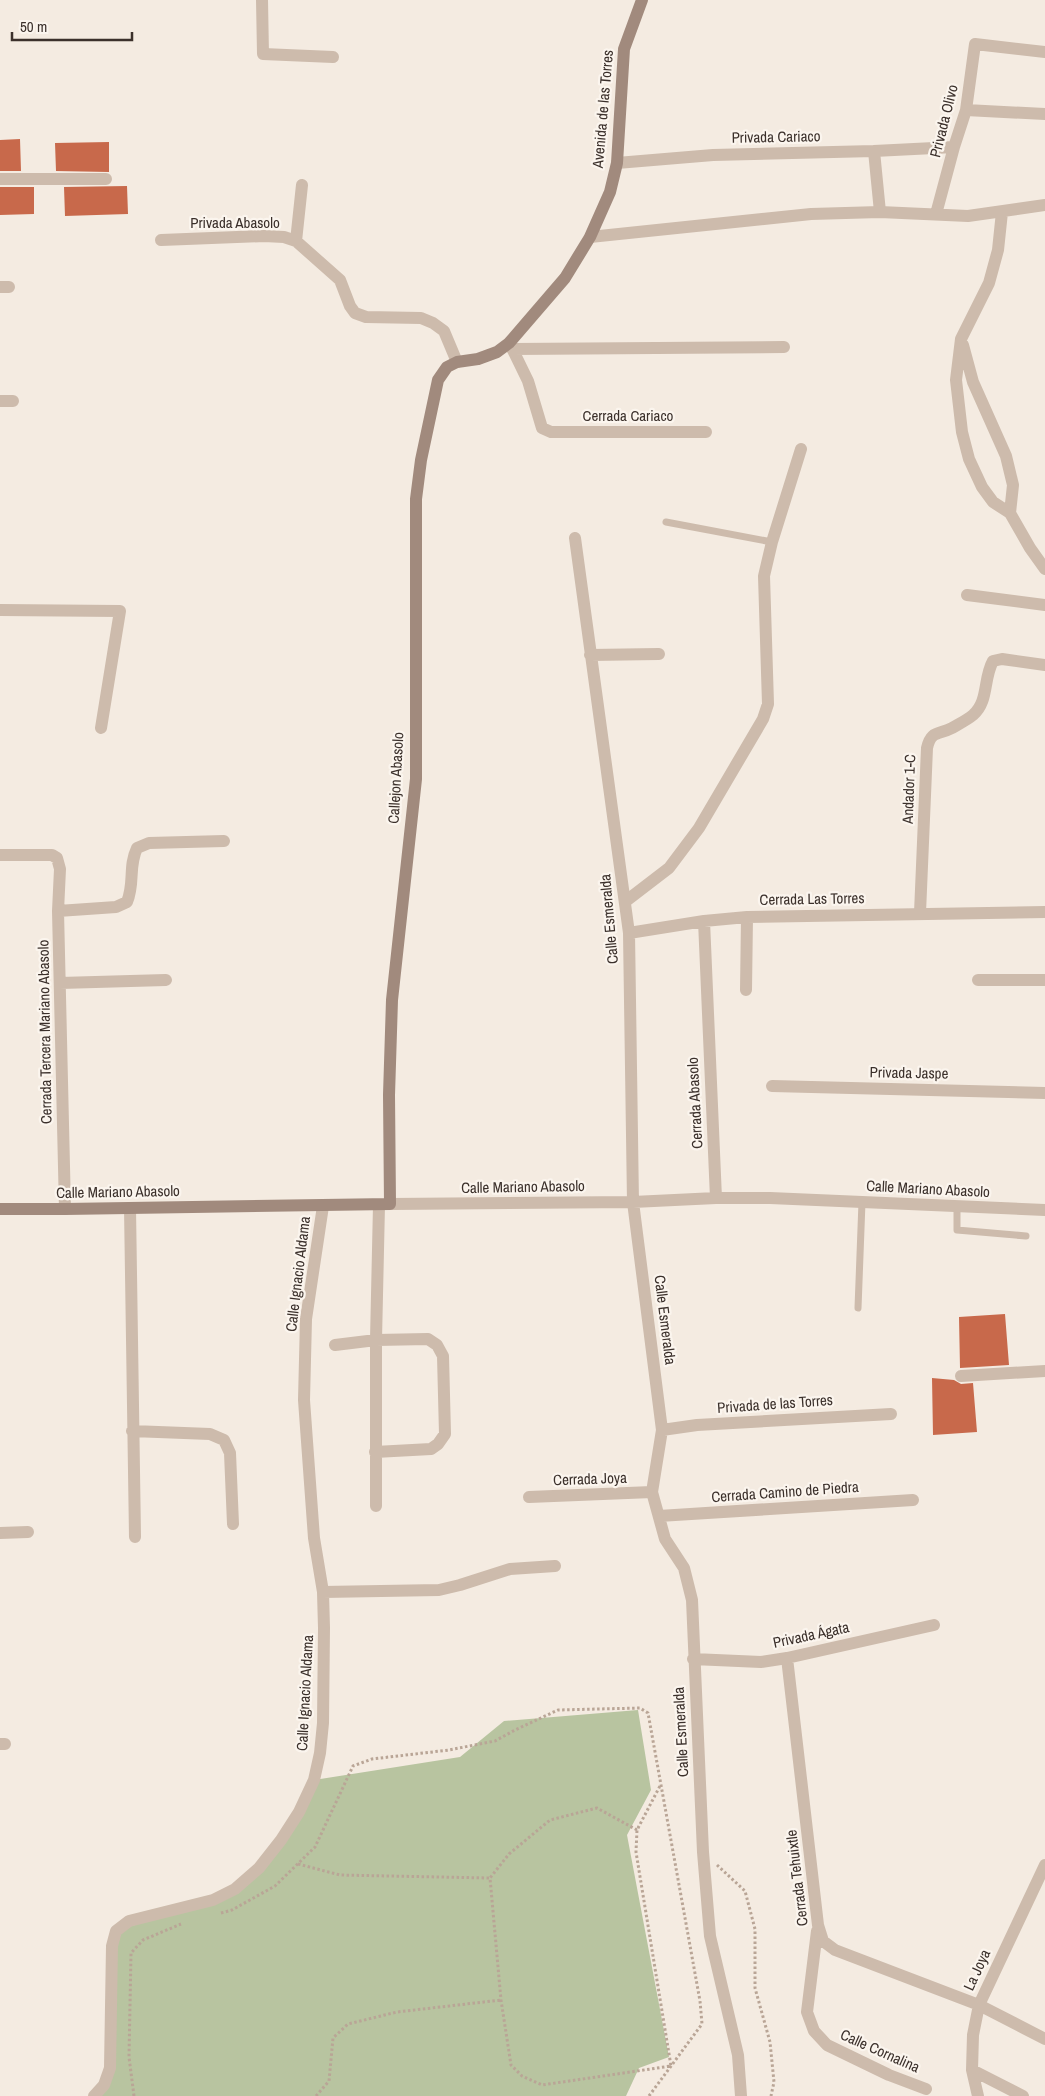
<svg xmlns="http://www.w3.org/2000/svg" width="1045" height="2096" font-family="'Archivo Narrow',sans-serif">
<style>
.green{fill:#b8c4a0}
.building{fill:#c8694b}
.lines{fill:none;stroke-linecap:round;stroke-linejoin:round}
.path{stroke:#b9a596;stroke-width:3;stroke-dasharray:2.5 2.5;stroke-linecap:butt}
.lane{stroke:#cdbbac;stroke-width:7}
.street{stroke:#cdbbac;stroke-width:12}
.secondary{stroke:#a18a7d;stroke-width:12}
.labels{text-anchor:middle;stroke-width:4.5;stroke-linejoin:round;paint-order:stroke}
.street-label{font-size:15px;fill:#3b302b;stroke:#fbf5ee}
</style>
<rect width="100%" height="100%" fill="#f4ebe1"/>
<path class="green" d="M 638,1710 L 651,1790 L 627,1835 L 669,2057 L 639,2068 L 626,2096 L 94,2096 L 104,2085 L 116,1931 L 213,1900 L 259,1868 L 314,1780 L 460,1757 L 504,1721 Z"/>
<path class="building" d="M 20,139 L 21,171 L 0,171 L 0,140 Z
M 109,142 L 109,172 L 56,171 L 55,143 Z
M 127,186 L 128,214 L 65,216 L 64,187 Z
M 0,187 L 34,187 L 34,214 L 0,215 Z
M 1005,1314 L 1009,1365 L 960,1368 L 959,1317 Z
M 932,1378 L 954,1380 L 961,1384 L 973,1383 L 977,1432 L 933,1435 Z"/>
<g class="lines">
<path class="path" d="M 637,1830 L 597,1808 L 550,1820 L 509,1854 L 490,1878 L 501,2000 L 511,2065 L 522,2076 L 542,2085 L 671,2066 L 636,1852 L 637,1830 L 661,1784
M 298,1864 L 340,1875 L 490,1878
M 717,1865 L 745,1891 L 755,1929 L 755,1988 L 770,2042 L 774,2082 L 771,2096
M 221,1913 L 232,1910 L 275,1886 L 315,1847 L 353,1766 L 372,1759 L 449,1750 L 495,1741 L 515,1730 L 558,1710 L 640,1708 L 648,1713 L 700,2001 L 702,2024 L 649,2096
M 134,2096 L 129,2057 L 131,1953 L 143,1940 L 181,1924
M 316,2096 L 329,2081 L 333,2038 L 348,2024 L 397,2012 L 501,2000"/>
<path class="lane" d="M 666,522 L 772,542
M 957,1206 L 957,1230 L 1026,1236
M 858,1308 L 862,1202"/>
<path class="street" d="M 262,0 L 263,54 L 333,57
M 966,110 L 1045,114
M 874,151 L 954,147
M 617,163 L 713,155 L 874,151 L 880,212
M 0,179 L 106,179
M 1002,212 L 998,250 L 989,283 L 961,339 L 956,380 L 962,432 L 969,459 L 982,487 L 993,502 L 1010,513 L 1030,548 L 1045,569
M 936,214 L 954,147 L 966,110 L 975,44 L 1045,52
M 590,237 L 811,214 L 880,212 L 968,216 L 1045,205
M 161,240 L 264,236 L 284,237 L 296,241 L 340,280 L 350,306 L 355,313 L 366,317 L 421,318 L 433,323 L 444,331 L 457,362
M 296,241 L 302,185
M 0,287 L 9,287
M 510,344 L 528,381 L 542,428 L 551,432 L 706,432
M 963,345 L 973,382 L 1006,456 L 1013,485 L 1010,513
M 512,349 L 784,347
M 0,401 L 13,401
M 575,538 L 629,933 L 633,1202 L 662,1430 L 652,1492 L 665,1539 L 684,1568 L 692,1600 L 703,1852 L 710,1936 L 738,2055 L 741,2096
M 967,595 L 1045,605
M 0,610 L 120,611 L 101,728
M 590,655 L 659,654
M 0,855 L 52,855 L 57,858 L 60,869 L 58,911
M 626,901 L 669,868 L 699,828 L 763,719 L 768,704 L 764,576 L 772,542 L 801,449
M 920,913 L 927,748 C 931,730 939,735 952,728 C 959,724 967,720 973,715 C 989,701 983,679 993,661 L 1002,659 L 1045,665
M 704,921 L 716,1198
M 629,933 L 704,921 L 747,917 L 1045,912
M 978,980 L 1045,980
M 60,983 L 166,980
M 746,990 L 747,917
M 772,1086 L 1045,1093
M 390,1204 L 633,1202 L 716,1198 L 770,1198 L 1045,1210
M 130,1208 L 135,1537
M 65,1209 L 58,911 L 116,907 L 127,902 C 135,883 128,867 137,848 L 149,843 L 224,841
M 335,1345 L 376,1340 L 428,1339 L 437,1345 L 443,1356 L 445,1434 L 438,1444 L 431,1449 L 375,1452
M 961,1376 L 1045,1371
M 662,1430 L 697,1425 L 891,1414
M 132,1431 L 210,1434 L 224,1440 L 230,1453 L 233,1524
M 529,1497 L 652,1492
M 376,1506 L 376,1340 L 379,1205
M 659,1516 L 913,1500
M 0,1533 L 28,1532
M 323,1592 L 439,1590 L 460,1585 L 510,1569 L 555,1566
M 787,1658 L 818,1925 L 823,1941 L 835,1950 L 979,2005 L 1045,2039
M 693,1659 L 761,1662 L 787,1658 L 934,1625
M 0,1744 L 5,1744
M 817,1931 L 807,2012 L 814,2031 L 827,2045 L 889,2075 L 926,2089
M 972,2070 L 1023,2096
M 94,2096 L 104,2085 L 110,2068 L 112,1946 L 116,1931 L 129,1921 L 213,1900 L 235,1889 L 259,1868 L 281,1840 L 299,1812 L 314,1780 L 320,1753 L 323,1723 L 324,1628 L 323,1592 L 314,1538 L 304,1400 L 306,1319 L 323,1206
M 978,2096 L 972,2070 L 973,2035 L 979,2005 L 1045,1865"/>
<path class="secondary" d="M 0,1209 L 65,1209 L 390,1204 L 389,1095 L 392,1000 L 416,779 L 416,499 L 421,460 L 438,380 L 447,367 L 457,362 L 478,359 L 497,352 L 509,343 L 565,278 L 590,237 L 610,192 L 617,163 L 624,49 L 642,0"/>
</g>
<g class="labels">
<g class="street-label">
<text transform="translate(603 109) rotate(-85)" y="5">Avenida de las Torres</text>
<text transform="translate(944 121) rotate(-76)" y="5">Privada Olivo</text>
<text transform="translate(776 137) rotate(-1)" y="5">Privada Cariaco</text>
<text x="235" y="228">Privada Abasolo</text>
<text x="628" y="421">Cerrada Cariaco</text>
<text transform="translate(396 778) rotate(-87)" y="5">Callejon Abasolo</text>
<text transform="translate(909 789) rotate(-88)" y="5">Andador 1-C</text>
<text transform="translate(812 899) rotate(-1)" y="5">Cerrada Las Torres</text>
<text transform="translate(609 919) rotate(-95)" y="5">Calle Esmeralda</text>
<text transform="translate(45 1032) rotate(-91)" y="5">Cerrada Tercera Mariano Abasolo</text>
<text transform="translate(909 1073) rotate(1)" y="5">Privada Jaspe</text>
<text transform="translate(695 1103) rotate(-93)" y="5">Cerrada Abasolo</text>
<text transform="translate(523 1187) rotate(-1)" y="5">Calle Mariano Abasolo</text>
<text transform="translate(928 1189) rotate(3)" y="5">Calle Mariano Abasolo</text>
<text transform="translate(118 1192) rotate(-1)" y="5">Calle Mariano Abasolo</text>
<text transform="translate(298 1274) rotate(-83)" y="5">Calle Ignacio Aldama</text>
<text transform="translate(665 1320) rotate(83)" y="5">Calle Esmeralda</text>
<text transform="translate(775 1404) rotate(-4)" y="5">Privada de las Torres</text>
<text transform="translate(590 1479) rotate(-2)" y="5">Cerrada Joya</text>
<text transform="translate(785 1492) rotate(-4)" y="5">Cerrada Camino de Piedra</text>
<text transform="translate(811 1635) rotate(-12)" y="5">Privada Ágata</text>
<text transform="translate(305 1693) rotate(-87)" y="5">Calle Ignacio Aldama</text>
<text transform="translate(681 1732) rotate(-93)" y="5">Calle Esmeralda</text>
<text transform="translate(797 1878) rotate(-97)" y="5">Cerrada Tehuixtle</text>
<text transform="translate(977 1970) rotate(-65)" y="5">La Joya</text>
<text transform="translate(880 2051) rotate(24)" y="5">Calle Cornalina</text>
</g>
</g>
<path d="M12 32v8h120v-8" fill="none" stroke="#3b302b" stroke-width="2.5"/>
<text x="20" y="32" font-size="15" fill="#3b302b" stroke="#fbf5ee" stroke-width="4" paint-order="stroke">50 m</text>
</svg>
